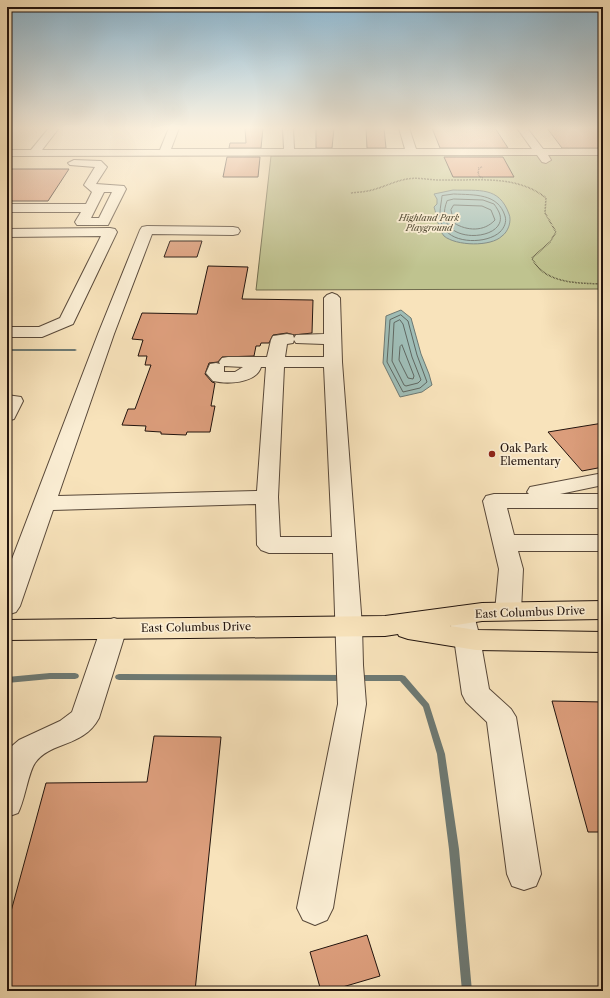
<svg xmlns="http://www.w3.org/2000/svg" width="610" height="998" font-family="'Libre Caslon Text',serif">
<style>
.green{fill:#bfc38f;stroke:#706c4e}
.water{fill:#9fbdb6;stroke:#6d7973}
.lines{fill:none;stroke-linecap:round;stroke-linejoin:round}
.shore{stroke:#606862;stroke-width:1}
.stream{fill:#6d7973;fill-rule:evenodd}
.building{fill:#db9d7b;stroke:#22140e}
.minor-casing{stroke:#584839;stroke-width:2}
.major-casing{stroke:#22140e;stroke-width:2}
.path{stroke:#22140e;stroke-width:1.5;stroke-dasharray:0.5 1;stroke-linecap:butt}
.minor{fill:#faedd3;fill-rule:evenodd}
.major{fill:#f8e3bb;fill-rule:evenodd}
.poi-dot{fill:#8f2418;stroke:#faedd3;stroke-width:1.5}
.labels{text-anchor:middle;stroke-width:3.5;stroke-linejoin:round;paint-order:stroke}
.far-park-label{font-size:9px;font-style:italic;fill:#59513b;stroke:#faedd3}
.poi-label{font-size:11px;fill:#22140e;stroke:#faedd3;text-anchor:start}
.street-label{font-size:11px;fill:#22140e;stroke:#faedd3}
</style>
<rect width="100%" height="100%" fill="#f8e3bb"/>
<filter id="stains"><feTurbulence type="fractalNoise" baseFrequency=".005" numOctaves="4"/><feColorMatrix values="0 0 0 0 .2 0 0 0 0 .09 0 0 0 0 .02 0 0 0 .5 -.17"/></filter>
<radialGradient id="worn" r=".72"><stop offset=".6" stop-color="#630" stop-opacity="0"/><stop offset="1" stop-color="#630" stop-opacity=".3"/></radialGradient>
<path class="green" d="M 603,154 L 603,289 L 256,290 L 271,156 Z"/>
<path class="water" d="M 453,190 C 479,191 499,186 509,214 C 512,221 508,232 502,236 C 491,247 456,246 444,236 C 438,229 437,216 434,207 L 437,204 L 437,199 L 434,194 Z
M 401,310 L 411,318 L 421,354 L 429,374 L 432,385 L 422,392 L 400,397 L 383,363 L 386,316 Z"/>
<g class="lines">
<path class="shore" d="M 454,194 C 474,195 498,193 505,216 C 507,222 504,228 500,232 C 487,244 453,244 444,228 C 437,218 441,207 442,196 Z
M 454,199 L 483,200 L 494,204 C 496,207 499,211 500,215 C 507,243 429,246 447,201 Z
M 454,205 L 482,206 L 491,210 L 495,220 C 484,232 467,231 454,223 L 451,210 Z
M 401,315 L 408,321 L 417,355 L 427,382 L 420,388 L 403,392 L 387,362 L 390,320 Z
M 400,320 L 403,324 L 412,357 L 421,380 L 418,383 L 406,386 L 404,385 L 392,361 L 394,323 Z
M 402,345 L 414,376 L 413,379 L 408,378 L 399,360 L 400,347 Z"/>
<path class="stream" d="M 7,349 L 75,349 L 77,350 L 75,351 L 7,351 Z
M 50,673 L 75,673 L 78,674 L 79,676 L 78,678 L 75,679 L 50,679 L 7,683 L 7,677 Z
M 119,674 L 344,675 L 347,676 L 348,678 L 347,680 L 344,681 L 119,680 L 116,679 L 115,677 L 116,675 Z
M 357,675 L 402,675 L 405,676 L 429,704 L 445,754 L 459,849 L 472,991 L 462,991 L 449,849 L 437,754 L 423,707 L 400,681 L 357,681 L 354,680 L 353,678 L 354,676 Z"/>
</g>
<path class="building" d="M 245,128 L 263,128 L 261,148 L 229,148 L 230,143 L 246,143 Z
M 316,128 L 334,128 L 332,148 L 316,148 Z
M 366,128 L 384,128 L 386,148 L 367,148 Z
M 432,128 L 495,128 L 508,148 L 440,148 Z
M 547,128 L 603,128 L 603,148 L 562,148 Z
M 227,157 L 260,157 L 258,177 L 223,177 Z
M 444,157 L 503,157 L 514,177 L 453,177 Z
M 7,169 L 69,169 L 48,201 L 7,201 Z
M 170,241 L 202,241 L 197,257 L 164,257 Z
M 208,266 L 248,267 L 242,299 L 313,300 L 312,333 L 294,335 L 287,333 L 273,335 L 269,343 L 261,343 L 260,346 L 256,346 L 254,356 L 222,357 L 218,362 L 209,363 L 205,374 L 212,382 L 215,383 L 211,406 L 215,406 L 210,432 L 187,432 L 186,435 L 161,434 L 161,432 L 145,431 L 146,426 L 122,425 L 128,409 L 135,409 L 151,365 L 145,365 L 147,356 L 138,356 L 143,340 L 132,339 L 142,313 L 197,314 Z
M 603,423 L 603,467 L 582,471 L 548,432 Z
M 552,701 L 603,702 L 603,832 L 588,832 Z
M 154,736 L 221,737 L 195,991 L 7,991 L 7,926 L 46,783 L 147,782 Z
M 367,935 L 380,976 L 329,991 L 321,991 L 310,952 Z"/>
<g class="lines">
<defs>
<path id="minor" d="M 49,128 L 59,128 L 42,150 L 160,150 L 169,128 L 179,128 L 171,149 L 284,149 L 283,128 L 293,128 L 294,149 L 405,149 L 399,128 L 409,128 L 416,149 L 532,149 L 517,128 L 527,128 L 543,149 L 603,149 L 603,155 L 548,155 L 551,160 L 546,163 L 542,162 L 537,155 L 7,156 L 7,150 L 31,150 Z
M 74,160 L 101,161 L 107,167 L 96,184 L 124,186 L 126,189 L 108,225 L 77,225 L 75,222 L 81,212 L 7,212 L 7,204 L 86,204 L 92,192 L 84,185 L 95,167 L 70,165 L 68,163 ZM 104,192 L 112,192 L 99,218 L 91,218 Z
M 147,226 L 233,227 L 238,228 L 240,231 L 238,234 L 233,235 L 152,234 L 114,334 L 58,496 L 257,491 L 266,367 L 261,367 C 256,384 226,384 213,381 L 206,373 L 210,364 L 216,363 L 220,364 L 219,362 L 222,358 L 228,357 L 267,357 L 271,340 L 273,336 L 287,334 L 293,335 L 294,338 L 296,335 L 324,334 L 324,298 L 327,295 L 332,293 L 337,295 L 340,298 L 342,362 L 362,626 L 363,665 L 366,704 L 333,908 L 327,920 L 315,925 L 303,920 L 297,908 L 338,704 L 333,553 L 269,553 L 261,550 L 257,545 L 256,504 L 53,510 L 20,606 L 16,612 L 7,615 L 7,572 L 98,334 L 140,230 L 142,227 ZM 294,340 L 296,343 L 324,344 L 324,357 L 285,357 L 287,344 L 293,343 ZM 224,366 L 243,367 L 235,372 L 224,372 ZM 284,367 L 324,367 L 332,537 L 280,537 L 278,497 Z
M 110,228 L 115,229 L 117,232 L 73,324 L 42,337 L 7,337 L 7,327 L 39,327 L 60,318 L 101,236 L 7,237 L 7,229 Z
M 7,395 L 21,397 L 23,401 L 14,419 L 7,421 Z
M 603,473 L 603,485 L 560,494 L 603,494 L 603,508 L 507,508 L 514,535 L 603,535 L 603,551 L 518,551 L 523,569 L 521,611 L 517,618 L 508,620 L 499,618 L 495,611 L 499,569 L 483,501 L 486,496 L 494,494 L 529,494 L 527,492 L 530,487 Z
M 461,606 L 470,608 L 474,615 L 480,638 L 489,689 L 511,709 L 516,717 L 541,874 L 536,886 L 524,890 L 512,886 L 507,874 L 487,722 L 466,702 L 462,694 L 454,638 L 448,615 L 452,608 Z
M 114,618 L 123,621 L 127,628 L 99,718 C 83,748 50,741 35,763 C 28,773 25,800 18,813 L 7,817 L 7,756 L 12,746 L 19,740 L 60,721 L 72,712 L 101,628 L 105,621 Z"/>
<path id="major" d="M 603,601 L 603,619 L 482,621 L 450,626 L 476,630 L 603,632 L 603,652 L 476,650 L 408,639 L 399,636 L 398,634 L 385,636 L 7,640 L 7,620 L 385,616 L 482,603 Z"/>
</defs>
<use href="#minor" class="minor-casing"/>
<use href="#major" class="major-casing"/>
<path class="path" d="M 482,167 L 479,168 L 478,173 L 480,177 L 483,178
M 351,193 C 358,192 365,192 372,190 C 384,187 395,181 407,179 C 418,177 429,180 440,180 C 477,181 516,174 546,198 L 545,213 L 556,232 L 550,242 L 532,258 C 544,284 578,283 603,284"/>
<use href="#minor" class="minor"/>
<use href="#major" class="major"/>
</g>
<linearGradient id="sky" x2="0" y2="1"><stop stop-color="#8bb8d4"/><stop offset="0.48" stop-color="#fcf2e0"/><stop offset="1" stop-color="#fcf2e0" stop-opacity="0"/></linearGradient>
<rect width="610" height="267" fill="url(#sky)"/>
<circle class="poi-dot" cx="492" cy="454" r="4"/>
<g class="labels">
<g class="far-park-label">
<text x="429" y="221">Highland Park<tspan x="429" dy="10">Playground</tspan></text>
</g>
<g class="poi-label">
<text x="500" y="452">Oak Park<tspan x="500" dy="13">Elementary</tspan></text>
</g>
<g class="street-label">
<text transform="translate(530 612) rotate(-2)" y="4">East Columbus Drive</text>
<text transform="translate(196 627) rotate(-1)" y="4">East Columbus Drive</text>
</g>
</g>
<rect width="610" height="998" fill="none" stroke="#f8e3bb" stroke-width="24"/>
<rect x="8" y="8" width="594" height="982" fill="none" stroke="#22140e" stroke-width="2"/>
<rect x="12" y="12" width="586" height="974" fill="none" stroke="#22140e"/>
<rect width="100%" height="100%" filter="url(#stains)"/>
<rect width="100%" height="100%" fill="url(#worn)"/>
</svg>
